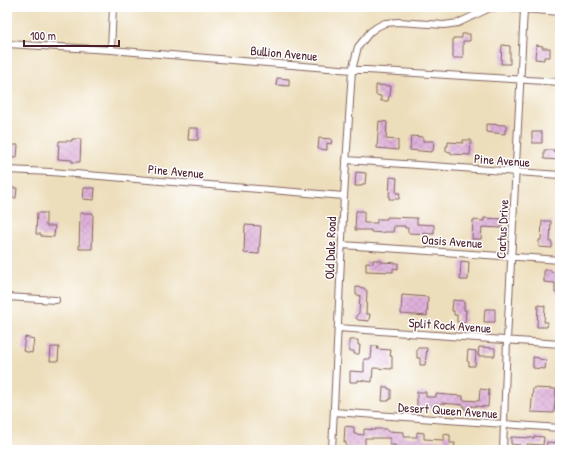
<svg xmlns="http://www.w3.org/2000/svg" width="567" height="457" font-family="'Patrick Hand',sans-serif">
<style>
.building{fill:url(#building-cross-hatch)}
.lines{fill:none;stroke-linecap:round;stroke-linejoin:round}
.street-casing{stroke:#83625d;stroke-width:8}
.street{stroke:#fff;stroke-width:6}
.labels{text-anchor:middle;stroke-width:3;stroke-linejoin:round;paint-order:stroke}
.street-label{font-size:13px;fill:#4a1f2b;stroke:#fff}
</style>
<defs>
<pattern id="building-cross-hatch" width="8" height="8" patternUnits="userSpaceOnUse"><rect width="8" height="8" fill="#deb0da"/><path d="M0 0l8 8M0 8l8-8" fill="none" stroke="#c097bb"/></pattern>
</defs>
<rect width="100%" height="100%" fill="#fff"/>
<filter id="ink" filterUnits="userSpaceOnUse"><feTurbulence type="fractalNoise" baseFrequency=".025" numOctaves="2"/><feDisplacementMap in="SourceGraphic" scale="8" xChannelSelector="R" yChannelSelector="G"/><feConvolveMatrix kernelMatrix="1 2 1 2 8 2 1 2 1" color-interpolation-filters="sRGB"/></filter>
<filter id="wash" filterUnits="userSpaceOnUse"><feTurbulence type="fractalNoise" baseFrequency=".012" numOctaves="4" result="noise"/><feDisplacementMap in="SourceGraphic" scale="16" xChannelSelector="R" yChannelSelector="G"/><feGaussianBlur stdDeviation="0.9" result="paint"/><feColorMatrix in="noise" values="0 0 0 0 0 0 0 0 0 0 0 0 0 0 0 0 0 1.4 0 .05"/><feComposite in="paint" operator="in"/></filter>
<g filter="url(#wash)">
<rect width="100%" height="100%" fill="#eddebb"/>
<g id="blocks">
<path class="building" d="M 462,34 L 470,34 L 470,41 L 463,41 L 463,58 L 453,58 L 453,38 L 462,38 Z
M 502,45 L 510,46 L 510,64 L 501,64 Z
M 536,45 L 543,46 L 542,48 L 550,48 L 550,57 L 544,57 L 544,60 L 535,59 Z
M 277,78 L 289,79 L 289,86 L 276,85 Z
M 376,85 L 391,86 L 390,96 L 389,96 L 388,101 L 381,101 L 381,96 L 376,95 Z
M 379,121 L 387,122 L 386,139 L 398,140 L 398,150 L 377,148 Z
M 486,124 L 506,125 L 506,130 L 505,130 L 505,134 L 486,132 Z
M 189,128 L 198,128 L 198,140 L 188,140 Z
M 532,132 L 542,132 L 542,143 L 532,143 Z
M 411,136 L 423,137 L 423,141 L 434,141 L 433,151 L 431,151 L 431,152 L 410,150 Z
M 319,138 L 332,139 L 331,144 L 327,143 L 327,150 L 318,149 Z
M 72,139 L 81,139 L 80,162 L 72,162 L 72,160 L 58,159 L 59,141 L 72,141 Z
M 463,140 L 471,140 L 470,155 L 451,154 L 451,152 L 446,151 L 446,146 L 448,146 L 448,142 L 463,143 Z
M 7,145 L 18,145 L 17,158 L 7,157 Z
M 544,150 L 554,150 L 554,152 L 560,152 L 560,160 L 544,159 Z
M 356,172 L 366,173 L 365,184 L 362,184 L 362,186 L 355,186 Z
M 390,177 L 397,178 L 396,193 L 400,193 L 399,199 L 389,199 Z
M 7,188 L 17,188 L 16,198 L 7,198 Z
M 84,188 L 95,188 L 94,200 L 83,199 Z
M 356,211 L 364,211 L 364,223 L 377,223 L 377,219 L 387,219 L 387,217 L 417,218 L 417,224 L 434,225 L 434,234 L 408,233 L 408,228 L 405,228 L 405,226 L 394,226 L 393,232 L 383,232 L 382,233 L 371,232 L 371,230 L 355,230 Z
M 37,213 L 46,213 L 46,226 L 55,226 L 54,237 L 41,236 L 41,234 L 36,234 Z
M 80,213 L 93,213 L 92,249 L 79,249 Z
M 484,218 L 502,219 L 502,228 L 482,227 L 481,239 L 472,239 L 473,220 L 484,221 Z
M 542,221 L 551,221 L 550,242 L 552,242 L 552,248 L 539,247 L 539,240 L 541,240 Z
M 245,225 L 261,226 L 259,254 L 244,253 Z
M 373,260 L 381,260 L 381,262 L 398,263 L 398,269 L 393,268 L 393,272 L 366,271 L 366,262 L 373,263 Z
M 461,261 L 469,262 L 468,280 L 460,280 Z
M 544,270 L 551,270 L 551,272 L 560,273 L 560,293 L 555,293 L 555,283 L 544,282 Z
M 356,287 L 364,288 L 367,291 L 366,314 L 370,314 L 369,321 L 358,320 L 356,318 L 356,316 L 359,313 L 360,295 L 356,295 Z
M 402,295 L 428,297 L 427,316 L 401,314 Z
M 453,300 L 464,301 L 464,310 L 466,310 L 465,323 L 457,322 L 457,315 L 454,315 L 454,311 L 452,311 Z
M 538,305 L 545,306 L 544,322 L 548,322 L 547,327 L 537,327 Z
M 485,309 L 495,309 L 495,322 L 484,322 Z
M 25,337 L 34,339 L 32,353 L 23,351 Z
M 349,340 L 358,340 L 358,345 L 360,345 L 359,354 L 354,354 L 354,351 L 349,351 Z
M 372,346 L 378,346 L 377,349 L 391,350 L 390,356 L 392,356 L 392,369 L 373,368 L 372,382 L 358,380 L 358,382 L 350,382 L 350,371 L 364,372 L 364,359 L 371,359 Z
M 51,347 L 59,347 L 58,361 L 50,361 Z
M 479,347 L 495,348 L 495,356 L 478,356 Z
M 417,348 L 427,348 L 425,365 L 420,365 L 420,358 L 417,358 Z
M 468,350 L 476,351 L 475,366 L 469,366 L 469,362 L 467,361 Z
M 533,357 L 539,358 L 539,359 L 546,360 L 545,369 L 533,368 Z
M 383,387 L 388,387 L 388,389 L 391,389 L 391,399 L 389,399 L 389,401 L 382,401 Z
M 533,388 L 556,389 L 554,413 L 531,412 Z
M 480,389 L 489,390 L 488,407 L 471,406 L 470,409 L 464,409 L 464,405 L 441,403 L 441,404 L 433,404 L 433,407 L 417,408 L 417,392 L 426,392 L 426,397 L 436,397 L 436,394 L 448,395 L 463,396 L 463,400 L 479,401 Z
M 345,426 L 354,427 L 354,434 L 364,435 L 364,429 L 375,430 L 375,429 L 387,429 L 387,431 L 404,432 L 404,437 L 417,437 L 417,432 L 424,433 L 424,439 L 444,440 L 444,434 L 450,435 L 450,443 L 455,443 L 454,449 L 440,448 L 440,450 L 427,450 L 427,448 L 416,447 L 416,450 L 408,450 L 408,448 L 395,447 L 395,445 L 390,445 L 390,438 L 365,438 L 365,447 L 346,447 L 346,442 L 344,442 Z
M 534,436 L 544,437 L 543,445 L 527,444 L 526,450 L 520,450 L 520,445 L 511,444 L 511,437 L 534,438 Z
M 547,442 L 559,443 L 558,450 L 546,450 Z"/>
</g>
</g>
<g filter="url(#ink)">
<use href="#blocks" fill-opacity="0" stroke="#83625d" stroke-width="1"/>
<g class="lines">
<defs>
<path id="street" d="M 7,44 L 111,50 L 352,70 L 367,70 L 560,82
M 111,50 L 113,7
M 346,160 L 560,175
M 7,170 L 51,172 L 344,196
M 342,245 L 560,260
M 7,297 L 56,300
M 338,328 L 560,344
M 334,412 L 560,428
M 332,450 L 344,196 L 352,70 L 358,47 L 370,32 L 377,27 L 385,23 L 399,22 L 444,25 L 458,23 L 490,8 L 500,7 L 560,12
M 503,450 L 507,340 L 524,9"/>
</defs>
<use href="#street" class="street-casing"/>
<use href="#street" class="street"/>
</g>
</g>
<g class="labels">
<g class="street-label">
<text transform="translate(284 53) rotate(5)" y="5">Bullion Avenue</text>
<text transform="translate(502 160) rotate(4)" y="5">Pine Avenue</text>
<text transform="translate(176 171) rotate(5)" y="5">Pine Avenue</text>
<text transform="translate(502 229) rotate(-87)" y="5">Cactus Drive</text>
<text transform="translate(452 241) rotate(4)" y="5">Oasis Avenue</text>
<text transform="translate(330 248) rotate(-88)" y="5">Old Dale Road</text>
<text transform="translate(450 325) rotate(4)" y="5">Split Rock Avenue</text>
<text transform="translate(448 410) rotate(4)" y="5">Desert Queen Avenue</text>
</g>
</g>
<rect width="567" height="457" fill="none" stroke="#fff" stroke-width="24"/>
<path d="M24 40v6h95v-6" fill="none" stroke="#4a1f2b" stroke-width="2"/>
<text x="30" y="40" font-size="12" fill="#4a1f2b" stroke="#ffffff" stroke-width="3" paint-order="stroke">100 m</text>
</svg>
